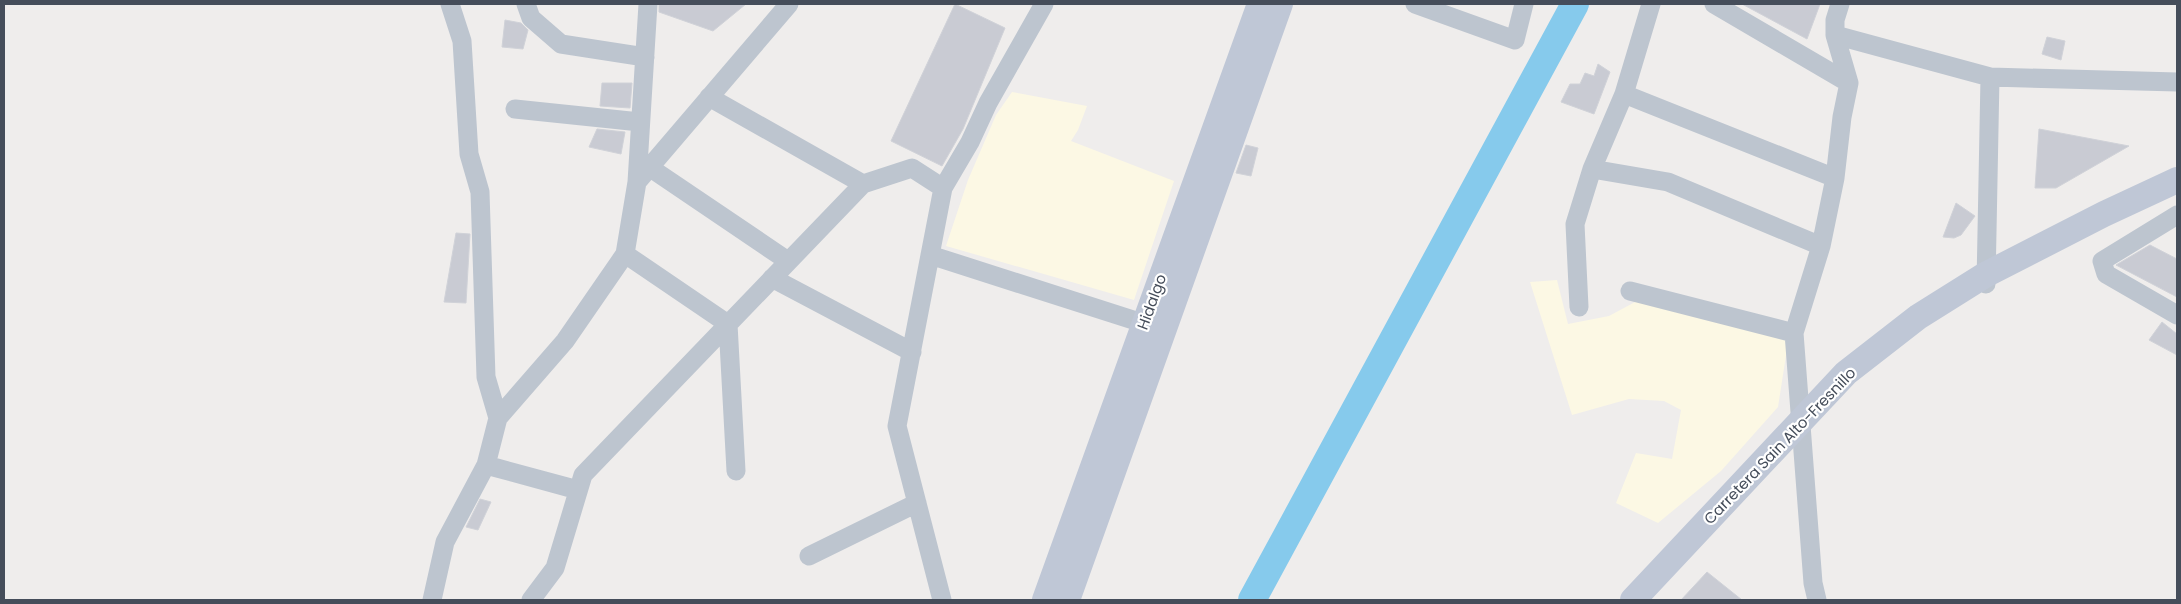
<svg xmlns="http://www.w3.org/2000/svg" width="2181" height="604" font-family="Poppins,sans-serif">
<style>
.commercial{fill:#fcf8e4}
.lines{fill:none;stroke-linecap:round;stroke-linejoin:round}
.river{stroke:#86caec;stroke-width:28}
.building{fill:#c9cbd3;stroke:#d0d2d8}
.minor{stroke:#bdc5cf;stroke-width:19}
.secondary{stroke:#bfc7d6;stroke-width:26}
.labels{text-anchor:middle;stroke-width:4.5;stroke-linejoin:round;paint-order:stroke}
.street-label{font-size:15px;fill:#454d5a;stroke:#fff}
</style>
<rect width="100%" height="100%" fill="#efedec"/>
<path class="commercial" d="M 1012,92 L 1087,106 L 1078,130 L 1071,141 L 1174,181 L 1134,300 L 946,246 L 968,180 L 996,115 Z
M 1557,280 L 1568,324 L 1609,316 L 1637,301 L 1789,336 L 1778,407 L 1721,471 L 1658,523 L 1616,503 L 1636,453 L 1672,459 L 1681,410 L 1664,401 L 1629,399 L 1572,415 L 1530,282 Z"/>
<g class="lines">
<path class="river" d="M 1252,600 L 1575,4"/>
</g>
<path class="building" d="M 659,4 L 746,4 L 713,31 L 659,12 Z
M 955,4 L 1005,28 L 963,129 L 942,166 L 891,141 Z
M 1742,4 L 1820,4 L 1807,39 Z
M 505,20 L 521,23 L 528,30 L 523,49 L 502,47 Z
M 2047,37 L 2065,41 L 2061,60 L 2042,54 Z
M 1598,64 L 1610,72 L 1594,114 L 1561,102 L 1570,84 L 1580,84 L 1585,73 L 1594,76 Z
M 602,83 L 632,83 L 630,108 L 600,106 Z
M 597,129 L 625,132 L 621,154 L 589,147 Z
M 2039,129 L 2129,146 L 2056,188 L 2035,188 Z
M 1246,145 L 1258,148 L 1251,176 L 1236,173 Z
M 1956,203 L 1975,216 L 1961,235 L 1954,238 L 1943,237 Z
M 456,233 L 470,234 L 466,303 L 444,302 Z
M 2150,245 L 2177,259 L 2177,297 L 2116,265 Z
M 2162,322 L 2177,334 L 2177,355 L 2149,340 Z
M 480,499 L 491,502 L 478,530 L 466,527 Z
M 1707,572 L 1742,600 L 1681,600 Z"/>
<g class="lines">
<path class="minor" d="M 450,4 L 462,41 L 469,154 L 480,192 L 486,377 L 498,418
M 526,4 L 531,18 L 561,44 L 645,57
M 1415,4 L 1515,40 L 1524,4
M 1714,4 L 1849,83
M 1835,35 L 1990,77 L 2177,82
M 1624,94 L 1835,178
M 709,97 L 863,184
M 515,109 L 640,122
M 649,167 L 788,261
M 1592,169 L 1668,182 L 1821,246
M 637,182 L 789,4
M 2177,215 L 2102,261 L 2106,274 L 2177,315
M 625,254 L 728,324 L 736,471
M 930,255 L 1155,327
M 772,278 L 912,352
M 1986,284 L 1990,77
M 1630,291 L 1794,333
M 1579,307 L 1575,224 L 1592,169 L 1624,94 L 1651,4
M 486,465 L 578,490
M 809,556 L 917,503
M 432,600 L 445,542 L 486,465 L 498,418 L 565,341 L 625,254 L 637,182 L 648,4
M 531,600 L 555,568 L 583,475 L 863,184 L 912,168 L 943,188
M 942,600 L 897,426 L 943,188 L 970,142 L 988,103 L 1044,4
M 1817,600 L 1813,583 L 1794,333 L 1821,246 L 1835,178 L 1842,117 L 1849,83 L 1835,35 L 1835,20 L 1840,4"/>
<path class="secondary" d="M 1045,600 L 1260,4
M 1067,600 L 1280,4
M 1633,600 L 1846,373 L 1918,317 L 1985,275 L 2104,214 L 2177,180"/>
</g>
<g class="labels">
<g class="street-label">
<text transform="translate(1152 302) rotate(-70)" y="5">Hidalgo</text>
<text transform="translate(1780 446) rotate(-46)" y="5">Carretera Sain Alto-Fresnillo</text>
</g>
</g>
<rect width="2181" height="604" fill="none" stroke="#454d5a" stroke-width="10"/>
</svg>
